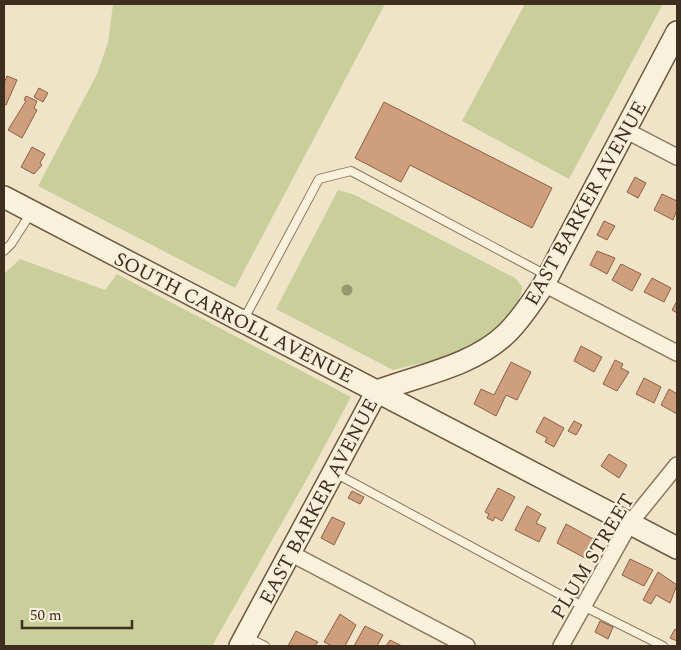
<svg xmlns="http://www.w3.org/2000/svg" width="681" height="650" font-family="Spectral,serif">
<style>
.green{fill:#c9cf9b}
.building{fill:#cf9f7d;stroke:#8d5f41}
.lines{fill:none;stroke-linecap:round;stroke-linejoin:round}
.lane-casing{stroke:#8d765c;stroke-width:10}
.street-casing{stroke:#8d765c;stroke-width:18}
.secondary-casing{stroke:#6f573f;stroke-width:24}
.lane{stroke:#faf1dc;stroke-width:8}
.street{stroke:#faf1dc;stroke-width:15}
.secondary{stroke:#faf1dc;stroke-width:21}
.tree{fill:#96986f}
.labels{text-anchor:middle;stroke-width:4.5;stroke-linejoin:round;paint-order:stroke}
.street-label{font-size:20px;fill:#3d2e20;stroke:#f7eed8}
</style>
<rect width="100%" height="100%" fill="#f0e4c8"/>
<path class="green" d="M 113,4 L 385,4 L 235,288 L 38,186 L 97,74 L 108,43 Z
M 525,4 L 663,4 L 569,179 L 462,121 Z
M 338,190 L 355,195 L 515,278 L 522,286 C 523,311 479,344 457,353 C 437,361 414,364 393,370 L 276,309 Z
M 20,259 L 105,290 L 117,274 L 351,397 L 309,475 L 212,646 L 4,646 L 4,274 Z"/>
<path class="building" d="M 7,76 L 17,80 L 6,105 L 4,104 L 4,83 Z
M 39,88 L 48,93 L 43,102 L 34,97 Z
M 26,96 L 37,101 L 34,108 L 37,110 L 22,138 L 8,130 L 26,101 L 24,100 Z
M 384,102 L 552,188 L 532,228 L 410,165 L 401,182 L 355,158 Z
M 32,147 L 45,154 L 40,163 L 42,165 L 34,174 L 21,167 Z
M 635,177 L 646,183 L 638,198 L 627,192 Z
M 662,194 L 677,201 L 677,210 L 673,220 L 654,210 Z
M 604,221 L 615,226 L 607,240 L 597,235 Z
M 597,251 L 615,258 L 607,274 L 590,265 Z
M 621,264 L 641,274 L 632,291 L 612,280 Z
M 652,278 L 671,288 L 664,302 L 644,292 Z
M 677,301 L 677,313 L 672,310 Z
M 581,346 L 602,357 L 594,372 L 574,361 Z
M 615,360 L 623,364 L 621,368 L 629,372 L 617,391 L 603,384 Z
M 511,362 L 531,372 L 517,400 L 506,395 L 496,416 L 474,404 L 481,389 L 494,395 Z
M 644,378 L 661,387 L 654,403 L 636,394 Z
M 669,389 L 677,394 L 677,414 L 661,405 Z
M 544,417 L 564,428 L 554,447 L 545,442 L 547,438 L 536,432 Z
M 574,421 L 582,425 L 576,435 L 568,431 Z
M 609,454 L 627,465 L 619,478 L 601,466 Z
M 498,488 L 515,497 L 502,521 L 495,517 L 493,521 L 487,518 L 489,514 L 485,512 Z
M 352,491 L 364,497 L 360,504 L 348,498 Z
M 527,506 L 541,514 L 536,523 L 546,528 L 539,542 L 515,530 Z
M 332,517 L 345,523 L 334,545 L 321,538 Z
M 566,524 L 595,540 L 585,558 L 557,543 Z
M 630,559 L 653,570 L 644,586 L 622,575 Z
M 658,572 L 677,585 L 670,603 L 656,595 L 651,604 L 643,600 Z
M 340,614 L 356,625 L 345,646 L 332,646 L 324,642 Z
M 600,621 L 613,627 L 608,639 L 595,632 Z
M 365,626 L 383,635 L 377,646 L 354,646 Z
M 675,629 L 677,630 L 677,641 L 670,638 Z
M 296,631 L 318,642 L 315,646 L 288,646 Z
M 390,640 L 402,646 L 386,646 Z"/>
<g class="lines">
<defs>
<path id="lane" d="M 4,251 L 11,244 L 31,213
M 244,319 L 319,179 L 351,171 L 546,275
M 335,473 L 559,594 L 663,646
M 247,637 L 265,646"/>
<path id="street" d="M 627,131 L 677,157
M 544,284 L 677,353
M 290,553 L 467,646
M 561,646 L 630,523 L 677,465"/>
<path id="secondary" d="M 4,197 L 677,548
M 240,646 L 377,391 C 420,375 473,366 507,333 C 521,319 533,301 544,284 L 677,32"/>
</defs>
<use href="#lane" class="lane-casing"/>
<use href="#street" class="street-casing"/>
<use href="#secondary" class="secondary-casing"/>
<use href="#lane" class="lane"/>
<use href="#street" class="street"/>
<use href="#secondary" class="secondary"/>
</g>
<circle class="tree" cx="347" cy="290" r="5.5"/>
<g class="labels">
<g class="street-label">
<text transform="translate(585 203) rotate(-61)" y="7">EAST BARKER AVENUE</text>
<text transform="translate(234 317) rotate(27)" y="7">SOUTH CARROLL AVENUE</text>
<text transform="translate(318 501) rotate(-62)" y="7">EAST BARKER AVENUE</text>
<text transform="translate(592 556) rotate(-59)" y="7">PLUM STREET</text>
</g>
</g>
<rect width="681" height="650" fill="none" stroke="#3d2e20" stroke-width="10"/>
<path d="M22 620v8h110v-8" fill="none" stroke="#3d2e20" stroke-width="2.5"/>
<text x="30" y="620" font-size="15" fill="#3d2e20" stroke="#f7eed8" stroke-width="4" paint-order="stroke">50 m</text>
</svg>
